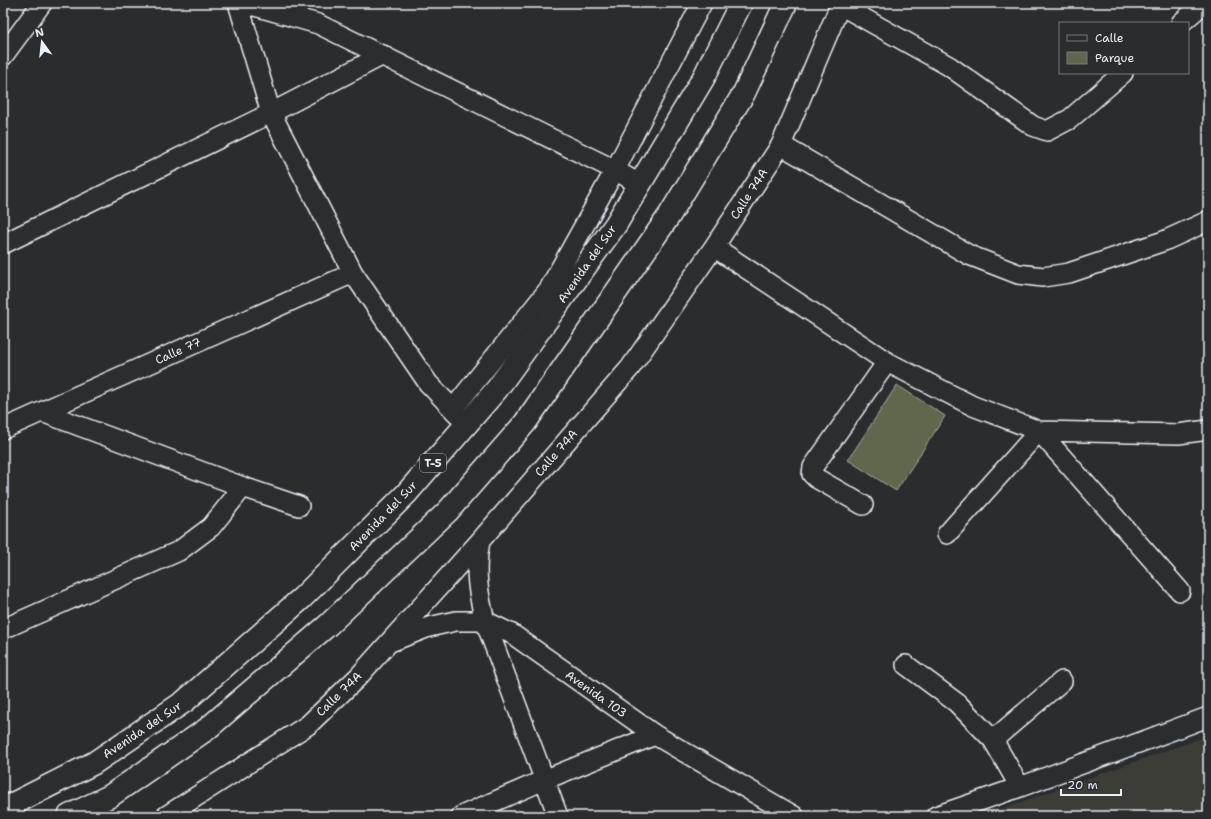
<svg xmlns="http://www.w3.org/2000/svg" width="1211" height="819" font-family="'Shantell Sans',sans-serif">
<style>
.built{fill:#3e3d39}
.green{fill:#5e674d;stroke:#a3aca2}
.lines{fill:none;stroke-linecap:round;stroke-linejoin:round}
.minor-casing{stroke:#e8f1f8;stroke-width:22}
.highway-casing{stroke:#e8f1f8;stroke-width:25}
.minor{stroke:#2a2d2e;stroke-width:19}
.highway{stroke:#2a2d2e;stroke-width:22}
.labels{text-anchor:middle;stroke-width:4;stroke-linejoin:round;paint-order:stroke}
.shield{fill:#2a2d2e;stroke:#afb6bb;stroke-width:1}
.shield-label{font-size:11px;font-weight:bold;fill:#e8f1f8}
.street-label{font-size:12px;fill:#e8f1f8;stroke:#2a2d2e}
</style>
<rect width="100%" height="100%" fill="#2a2d2e"/>
<filter id="ink" filterUnits="userSpaceOnUse"><feTurbulence type="fractalNoise" baseFrequency=".025" numOctaves="2"/><feDisplacementMap in="SourceGraphic" scale="8" xChannelSelector="R" yChannelSelector="G"/><feConvolveMatrix kernelMatrix="1 2 1 2 8 2 1 2 1" color-interpolation-filters="sRGB"/></filter>
<g filter="url(#ink)">
<path class="built" d="M 1208,736 L 1208,816 L 983,816 L 984,815 Z"/>
<path class="green" d="M 897,385 L 945,416 L 896,491 L 848,460 Z"/>
<g class="lines">
<defs>
<path id="minor" d="M 238,3 L 271,113 L 353,273 L 428,383 L 467,424
M 244,3 L 318,24 L 615,170 L 639,184
M 840,5 L 949,66 L 1033,126 L 1047,131 L 1070,119 L 1123,73
M 1181,23 L 1204,3
M 3,56 L 42,3
M 781,145 L 969,255 L 1018,274 L 1043,277 L 1069,273 L 1164,241 L 1208,221
M 3,244 L 271,113 L 383,55
M 714,247 L 887,362 L 973,406 L 1039,431 L 1178,434 L 1208,430
M 453,409 L 549,289 L 615,170 L 702,3
M 42,412 L 243,487 L 299,506
M 3,429 L 353,273
M 863,505 L 816,478 L 812,474 L 813,467 L 887,362
M 947,534 L 1039,431 L 1180,591
M 480,541 C 474,569 478,593 485,621 L 558,816
M 3,629 L 179,551 L 211,527 L 243,487
M 393,641 L 429,627 L 456,621 L 485,621 L 512,634 L 655,735 L 794,816
M 906,665 L 957,703 L 993,740 L 1020,787
M 993,740 L 1062,681
M 166,816 L 308,725 L 358,677 L 480,541 L 630,368 L 714,247 L 781,145 L 841,3
M 461,816 L 544,780 L 655,735
M 936,816 L 1020,787 L 1208,717"/>
<path id="highway" d="M 3,809 L 94,763 L 185,701 L 302,598 L 406,494 L 497,389 L 616,224 L 704,77 L 741,3
M 69,816 L 110,796 L 207,729 L 328,625 L 448,511 L 525,423 L 669,216 L 744,93 L 786,3"/>
</defs>
<use href="#minor" class="minor-casing"/>
<use href="#highway" class="highway-casing"/>
<use href="#minor" class="minor"/>
<use href="#highway" class="highway"/>
</g>
</g>
<g class="labels">
<rect class="shield" x="420" y="454" width="26" height="18" rx="3"/>
<g class="shield-label">
<text x="433" y="467">T-5</text>
</g>
<g class="street-label">
<text transform="translate(749 194) rotate(-57)" y="4">Calle 74A</text>
<text transform="translate(587 264) rotate(-55)" y="4">Avenida del Sur</text>
<text transform="translate(178 351) rotate(-24)" y="4">Calle 77</text>
<text transform="translate(556 453) rotate(-49)" y="4">Calle 74A</text>
<text transform="translate(383 516) rotate(-46)" y="4">Avenida del Sur</text>
<text transform="translate(339 694) rotate(-44)" y="4">Calle 74A</text>
<text transform="translate(596 694) rotate(35)" y="4">Avenida 103</text>
<text transform="translate(142 730) rotate(-34)" y="4">Avenida del Sur</text>
</g>
</g>
<rect width="1211" height="819" fill="none" stroke="#2a2d2e" stroke-width="16"/>
<rect x="8" y="8" width="1195" height="803" fill="none" stroke="#e8f1f8" stroke-width="1.5" filter="url(#ink)"/>
<rect x="1059" y="22" width="130" height="52" fill="#2a2d2e" stroke="#767b7f"/>
<rect x="1067" y="35" width="20" height="6" fill="#2a2d2e" stroke="#767b7f"/>
<text x="1095" y="42" font-size="12" fill="#e8f1f8">Calle</text>
<rect x="1067" y="52" width="20" height="12" fill="#5e674d" stroke="#767b7f"/>
<text x="1095" y="62" font-size="12" fill="#e8f1f8">Parque</text>
<g transform="translate(42 42) rotate(345)" stroke="#2a2d2e" stroke-width="3" paint-order="stroke">
<path d="M0-3L7 15L0 10L-7 15Z" fill="#e8f1f8"/>
<text y="-6" font-size="11" font-weight="bold" text-anchor="middle" fill="#e8f1f8">N</text>
</g>
<path d="M1061 789v6h60v-6" fill="none" stroke="#e8f1f8" stroke-width="2"/>
<text x="1067" y="789" font-size="12" fill="#e8f1f8" stroke="#2a2d2e" stroke-width="3" paint-order="stroke">20 m</text>
</svg>
